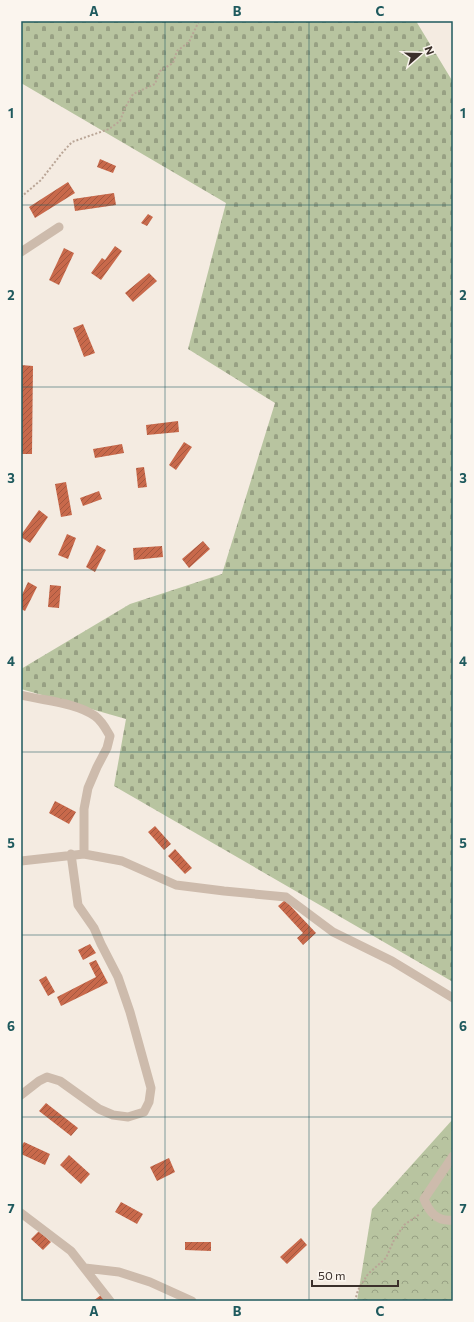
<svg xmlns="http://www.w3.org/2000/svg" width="474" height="1322" font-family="Commissioner,sans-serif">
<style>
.forest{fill:url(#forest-crowns)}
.cemetery{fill:url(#cemetery-stones)}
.building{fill:url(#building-hatch)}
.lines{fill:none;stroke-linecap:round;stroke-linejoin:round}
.path{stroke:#b9a596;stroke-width:2;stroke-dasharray:2 2;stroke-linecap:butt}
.street{stroke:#cdbbac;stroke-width:9}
.grid{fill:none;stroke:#1f5a5e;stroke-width:1;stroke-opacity:0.55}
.neatline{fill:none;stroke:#1f5a5e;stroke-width:1.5}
.grid-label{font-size:13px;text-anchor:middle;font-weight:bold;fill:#1f5a5e}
</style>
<defs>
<pattern id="forest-crowns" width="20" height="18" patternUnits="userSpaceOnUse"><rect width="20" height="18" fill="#b8c4a0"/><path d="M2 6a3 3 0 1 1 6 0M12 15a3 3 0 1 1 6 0" fill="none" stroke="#97a083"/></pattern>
<pattern id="cemetery-stones" width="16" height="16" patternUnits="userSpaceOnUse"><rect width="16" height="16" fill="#b8c4a0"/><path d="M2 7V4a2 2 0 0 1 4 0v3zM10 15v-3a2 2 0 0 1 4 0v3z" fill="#97a083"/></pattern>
<pattern id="building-hatch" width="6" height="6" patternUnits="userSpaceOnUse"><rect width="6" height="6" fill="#c8694b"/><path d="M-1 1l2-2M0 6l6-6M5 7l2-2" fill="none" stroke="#a4573f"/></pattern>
</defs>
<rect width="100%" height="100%" fill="#f4ebe1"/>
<path class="forest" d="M 453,1119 L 453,1301 L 357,1301 L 372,1209 Z"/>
<path class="cemetery" d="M 21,21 L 416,21 L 453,82 L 453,982 L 114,786 L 126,719 L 21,689 L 21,669 L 130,604 L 222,574 L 275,403 L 188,349 L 226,203 L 21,83 Z"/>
<path class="building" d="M 100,159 L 116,166 L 113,173 L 97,167 Z
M 68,182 L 75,193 L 35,218 L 29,207 Z
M 114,193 L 116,205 L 75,211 L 73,199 Z
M 148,214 L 153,217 L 147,226 L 141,223 Z
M 115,246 L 122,251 L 101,280 L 91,273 L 102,258 L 105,260 Z
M 64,248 L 74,253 L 59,285 L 49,280 Z
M 149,273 L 157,281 L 133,302 L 125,293 Z
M 83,324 L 95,353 L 84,357 L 73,328 Z
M 21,365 L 33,366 L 32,454 L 21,454 Z
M 178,421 L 179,432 L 147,435 L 146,425 Z
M 184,442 L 192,447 L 176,470 L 169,465 Z
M 122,444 L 124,453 L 95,458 L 93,449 Z
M 144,467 L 147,487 L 138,488 L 136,468 Z
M 66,482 L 72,515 L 61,517 L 55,484 Z
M 99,491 L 102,499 L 83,506 L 80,498 Z
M 39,510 L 48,517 L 30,543 L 21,537 L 21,535 Z
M 67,534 L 76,538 L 68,559 L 58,555 Z
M 203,541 L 210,549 L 189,568 L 182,559 Z
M 97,545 L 106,550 L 95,572 L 86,567 Z
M 162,546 L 163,557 L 134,560 L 133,548 Z
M 28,582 L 37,587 L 25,611 L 21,609 L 21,597 Z
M 50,585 L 61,586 L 59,608 L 48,607 Z
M 55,801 L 76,812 L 69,824 L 49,813 Z
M 155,826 L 171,844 L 164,850 L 148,832 Z
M 175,849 L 192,868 L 185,874 L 168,856 Z
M 285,900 L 316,933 L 303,945 L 297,938 L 303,933 L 278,906 Z
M 90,944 L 96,953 L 83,960 L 78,950 Z
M 96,960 L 108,983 L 61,1006 L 57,997 L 96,977 L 89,963 Z
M 46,976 L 55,992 L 48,996 L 39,980 Z
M 46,1103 L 78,1128 L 71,1136 L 39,1111 Z
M 24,1142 L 50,1154 L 45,1165 L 21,1154 L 21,1147 Z
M 69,1155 L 90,1174 L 81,1184 L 60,1165 Z
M 169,1158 L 175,1172 L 157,1181 L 150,1167 Z
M 121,1202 L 143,1214 L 137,1224 L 115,1212 Z
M 39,1231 L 51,1242 L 43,1250 L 31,1239 Z
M 301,1238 L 307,1245 L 287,1264 L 280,1257 Z
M 185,1242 L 211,1242 L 211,1251 L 185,1250 Z
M 101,1295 L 105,1301 L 93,1301 Z"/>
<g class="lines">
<path class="path" d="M 21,197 L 41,180 L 62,153 L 72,142 L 109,129 L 120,121 L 125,108 L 133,94 L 155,84 L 160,71 L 173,63 L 177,51 L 189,42 L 199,21
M 355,1301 L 358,1290 L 368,1274 L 386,1258 L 394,1240 L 404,1225 L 420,1214"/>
<path class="street" d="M 21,252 L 59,227
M 21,695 C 44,701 75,702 95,716 C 102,721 106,729 110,736 L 107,748 L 97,767 L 88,788 L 84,809 L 84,854
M 21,861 L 84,854 L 122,861 L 176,885 L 224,891 L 286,897 L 333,932 L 392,961 L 453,998
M 21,1095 L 39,1081 L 47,1077 L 60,1081 L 99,1109 L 113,1115 L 128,1117 L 144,1112 L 149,1102 L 151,1088 L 130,1012 L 118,977 L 101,944 L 94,928 L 78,905 L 71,854
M 453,1156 L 424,1199 C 429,1212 437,1222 453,1220
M 21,1213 L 71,1251 L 110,1301
M 85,1268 L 119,1272 L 150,1282 L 192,1301"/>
</g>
<path class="grid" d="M 165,21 L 165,1301M 309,21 L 309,1301M 21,205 L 453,205M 21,387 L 453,387M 21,570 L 453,570M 21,752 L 453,752M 21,935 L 453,935M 21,1117 L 453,1117"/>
<rect width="474" height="1322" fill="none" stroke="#fbf5ee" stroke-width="44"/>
<g transform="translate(420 54) rotate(70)" stroke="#fbf5ee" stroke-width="3" paint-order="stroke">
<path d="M0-3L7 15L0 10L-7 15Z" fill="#3b302b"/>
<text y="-6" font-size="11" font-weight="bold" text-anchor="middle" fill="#3b302b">N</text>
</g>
<path d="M312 1280v6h86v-6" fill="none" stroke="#3b302b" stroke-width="2"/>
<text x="318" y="1280" font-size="12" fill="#3b302b" stroke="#fbf5ee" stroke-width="3" paint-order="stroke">50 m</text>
<rect x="22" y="22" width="430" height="1278" class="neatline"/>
<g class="grid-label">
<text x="94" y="16">A</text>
<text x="237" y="16">B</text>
<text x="380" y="16">C</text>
<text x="11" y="118">1</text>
<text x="463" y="118">1</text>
<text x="11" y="300">2</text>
<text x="463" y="300">2</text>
<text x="11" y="483">3</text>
<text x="463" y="483">3</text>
<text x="11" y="666">4</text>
<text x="463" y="666">4</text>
<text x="11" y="848">5</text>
<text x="463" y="848">5</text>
<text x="11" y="1031">6</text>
<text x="463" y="1031">6</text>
<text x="11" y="1213">7</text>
<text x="463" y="1213">7</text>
<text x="94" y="1316">A</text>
<text x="237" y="1316">B</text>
<text x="380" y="1316">C</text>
</g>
</svg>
